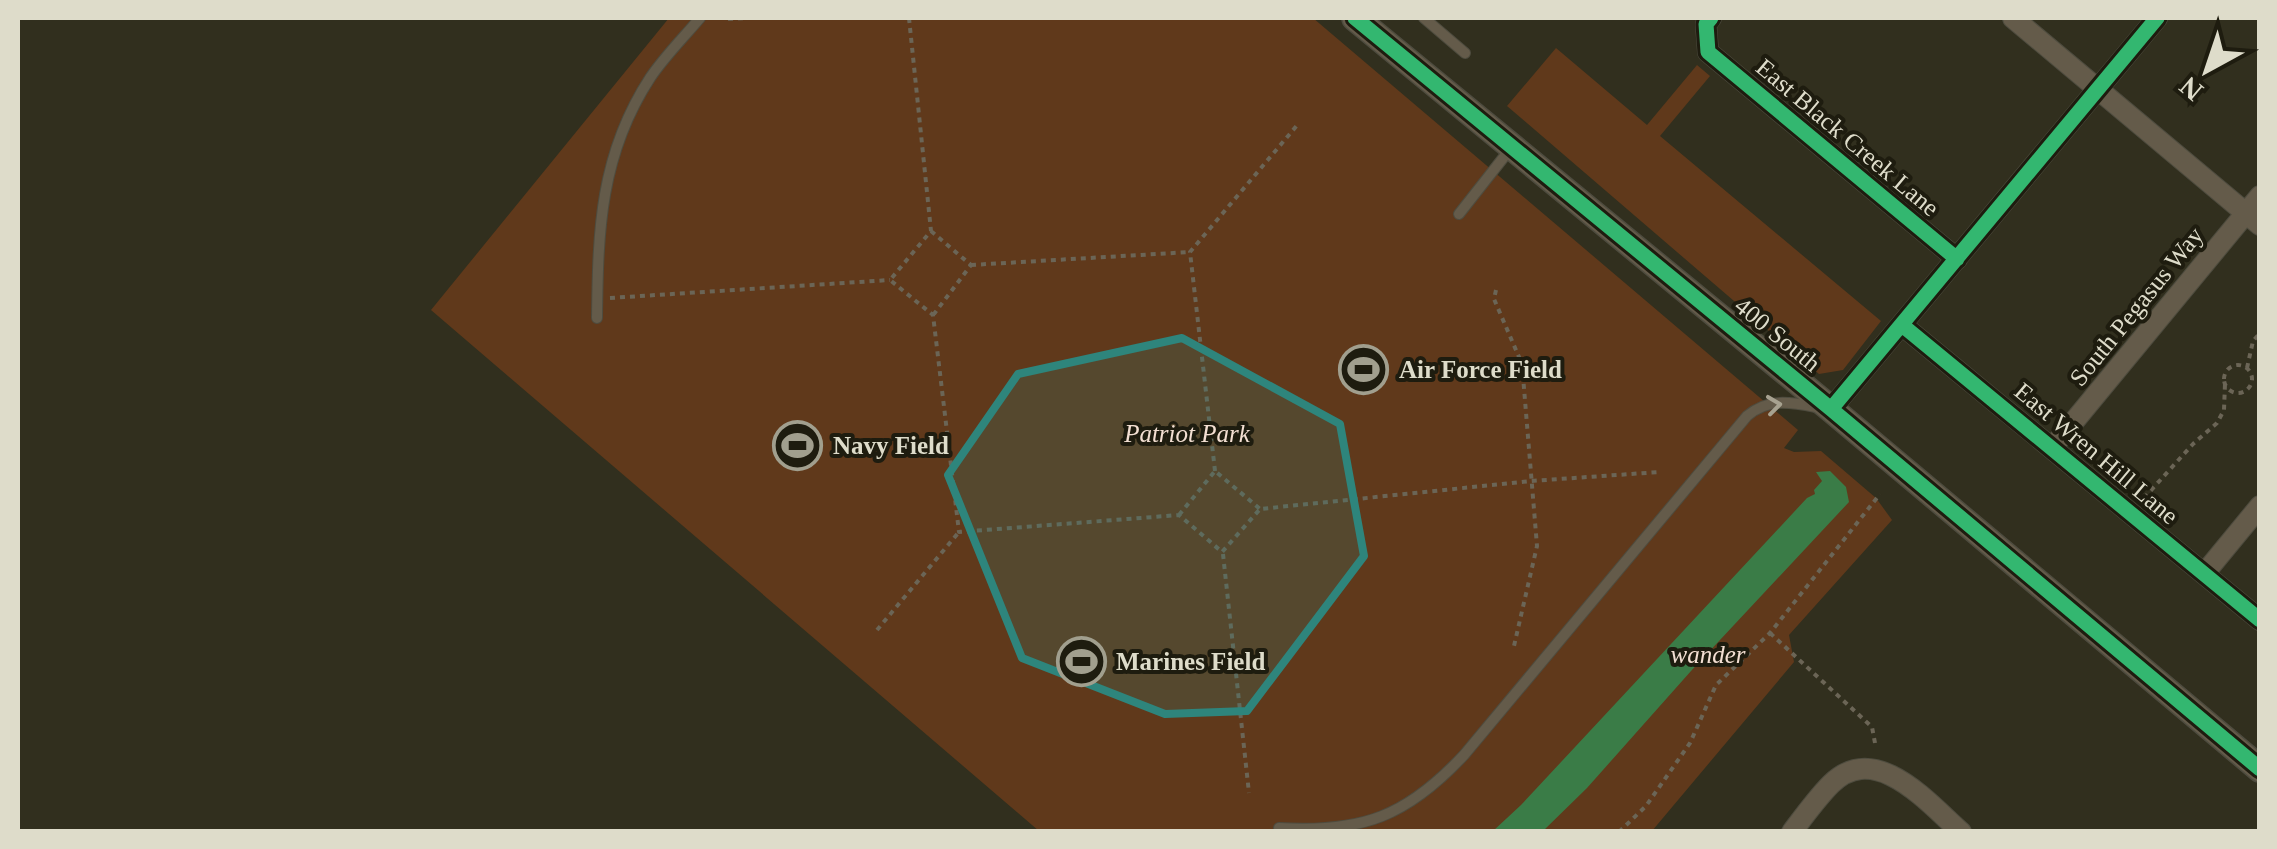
<svg xmlns="http://www.w3.org/2000/svg" width="2277" height="849" font-family="Georgia,serif">
<style>
.green{fill:#60391b}
.water{fill:#3a7c47}
.lines{fill:none;stroke-linecap:round;stroke-linejoin:round}
.service-casing{stroke:#4e4c3f;stroke-width:12}
.minor-casing{stroke:#4e4c3f;stroke-width:22}
.tertiary-casing{stroke:#4e4c3f;stroke-width:28}
.path{stroke:#6b6556;stroke-width:4;stroke-dasharray:5 5;stroke-linecap:butt}
.service{stroke:#645b4a;stroke-width:10}
.minor{stroke:#645b4a;stroke-width:20}
.tertiary{stroke:#645b4a;stroke-width:25}
.cycleway-casing{stroke:#1e1c0f;stroke-width:21}
.cycleway{stroke:#33b770;stroke-width:15}
.oneway{stroke:#a7a290}
.marked{fill:#2e857c;fill-opacity:0.2;stroke:#2e857c;stroke-width:8;stroke-linejoin:round}
.labels{text-anchor:middle;stroke-width:8;stroke-linejoin:round;paint-order:stroke}
.street-label{font-size:25px;fill:#dedcca;stroke:#1e1c0f}
.poi-label{font-size:25px;font-weight:bold;fill:#dedcca;stroke:#1e1c0f;text-anchor:start}
.park-label{font-size:25px;font-style:italic;fill:#f3dfd2;stroke:#1e1c0f}
</style>
<rect width="100%" height="100%" fill="#312f1e"/>
<path class="green" d="M 669,18 L 1313,18 L 1798,430 L 1784,448 L 1794,452 L 1821,451 L 1876,498 L 1892,520 L 1789,635 L 1794,662 L 1652,831 L 1039,831 L 431,310 Z
M 1556,48 L 1647,125 L 1697,65 L 1710,76 L 1660,136 L 1881,321 L 1843,370 L 1819,374 L 1507,106 Z"/>
<path class="water" d="M 1830,471 L 1846,487 L 1849,502 L 1691,671 L 1587,788 L 1543,831 L 1493,831 L 1521,805 L 1807,498 L 1815,494 L 1814,490 L 1822,481 L 1816,472 Z"/>
<g class="lines">
<defs>
<path id="service" d="M 1424,18 L 1465,53
M 1459,214 L 1511,148
M 597,318 C 598,230 600,155 650,78 C 664,57 684,37 700,18
M 1279,828 C 1363,833 1407,816 1464,755 L 1747,416 C 1768,398 1790,402 1816,407"/>
<path id="minor" d="M 1711,18 L 1706,24 L 1708,52 L 1957,259
M 2013,18 L 2260,225
M 1902,325 L 2260,620
M 1831,409 L 2157,18
M 2052,448 L 2260,196
M 2204,574 L 2260,506
M 1792,832 C 1804,816 1817,798 1831,784 C 1876,740 1928,803 1961,832"/>
<path id="tertiary" d="M 1355,18 L 1831,409 L 2260,769"/>
</defs>
<use href="#service" class="service-casing"/>
<use href="#minor" class="minor-casing"/>
<use href="#tertiary" class="tertiary-casing"/>
<path class="path" d="M 909,18 L 931,231 L 890,280 L 933,315 L 959,532 L 1179,515 L 1222,552 L 1260,509 L 1531,481 L 1659,472
M 728,19 L 746,18
M 931,231 L 971,265 L 934,314
M 971,265 L 1190,252
M 1496,290 L 1494,299 L 1522,364 L 1537,546 L 1514,646
M 610,298 L 890,280
M2224 379a14 14 0 1 1 28 0a14 14 0 1 1-28 0Z
M 2247,368 L 2253,341 L 2260,333
M 1215,471 L 1190,252 L 1299,123
M 2144,498 L 2193,444 L 2217,423 L 2224,410 L 2225,384
M 1179,515 L 1215,471 L 1260,509
M 1223,554 L 1249,793
M 877,630 L 959,532
M 1770,633 L 1872,727 L 1875,743
M 1619,832 L 1646,806 L 1690,743 L 1716,685 L 1770,633 L 1880,494"/>
<use href="#service" class="service"/>
<use href="#minor" class="minor"/>
<use href="#tertiary" class="tertiary"/>
<defs>
<path id="cycleway" d="M 1355,18 L 1831,409 L 2260,769
M 1711,18 L 1706,24 L 1708,52 L 1957,259
M 1902,325 L 2260,620
M 1831,409 L 2157,18"/>
</defs>
<use href="#cycleway" class="cycleway-casing"/>
<use href="#cycleway" class="cycleway"/>
</g>
<defs><path id="oneway-chevron" d="M-2-3.5L2.5 0L-2 3.5" fill="none" stroke-width="1.6" stroke-linecap="round" stroke-linejoin="round" transform="scale(2.5)"/></defs>
<use class="oneway" href="#oneway-chevron" transform="translate(1774 405) rotate(-7)"/>
<path class="marked" d="M 1182,338 L 1340,424 L 1364,556 L 1247,711 L 1165,714 L 1022,658 L 948,475 L 1018,374 Z"/>
<defs>
<symbol id="stadium-ring" viewBox="-11 -11 22 22"><circle r="9.5" fill="#1e1c0f" stroke="#a19f8e" stroke-width="1.5"/><path d="M0-5a6.5 5 0 1 0 0 10a6.5 5 0 1 0 0-10ZM-3.5-1.8h7v3.6h-7Z" fill="#a19f8e"/></symbol>
</defs>
<g fill-rule="evenodd">
<use href="#stadium-ring" x="1336" y="342" width="55" height="55"/>
<use href="#stadium-ring" x="770" y="418" width="55" height="55"/>
<use href="#stadium-ring" x="1054" y="634" width="55" height="55"/>
</g>
<g class="labels">
<g class="street-label">
<text transform="translate(1848 137) rotate(40)" y="9">East Black Creek Lane</text>
<text transform="translate(2136 306) rotate(-51)" y="9">South Pegasus Way</text>
<text transform="translate(1778 334) rotate(39)" y="9">400 South</text>
<text transform="translate(2097 453) rotate(40)" y="9">East Wren Hill Lane</text>
</g>
<g class="poi-label">
<text x="1399" y="378">Air Force Field</text>
<text x="833" y="454">Navy Field</text>
<text x="1116" y="670">Marines Field</text>
</g>
<g class="park-label">
<text x="1187" y="442">Patriot Park</text>
<text x="1708" y="663">wander</text>
</g>
</g>
<rect width="2277" height="849" fill="none" stroke="#dedcca" stroke-width="40"/>
<g transform="translate(2207 70) rotate(220)" stroke="#1e1c0f" stroke-width="8" paint-order="stroke">
<path d="M0-8L18 38L0 25L-18 38Z" fill="#dedcca"/>
<text y="-15" font-size="28" font-weight="bold" text-anchor="middle" fill="#dedcca">N</text>
</g>
</svg>
